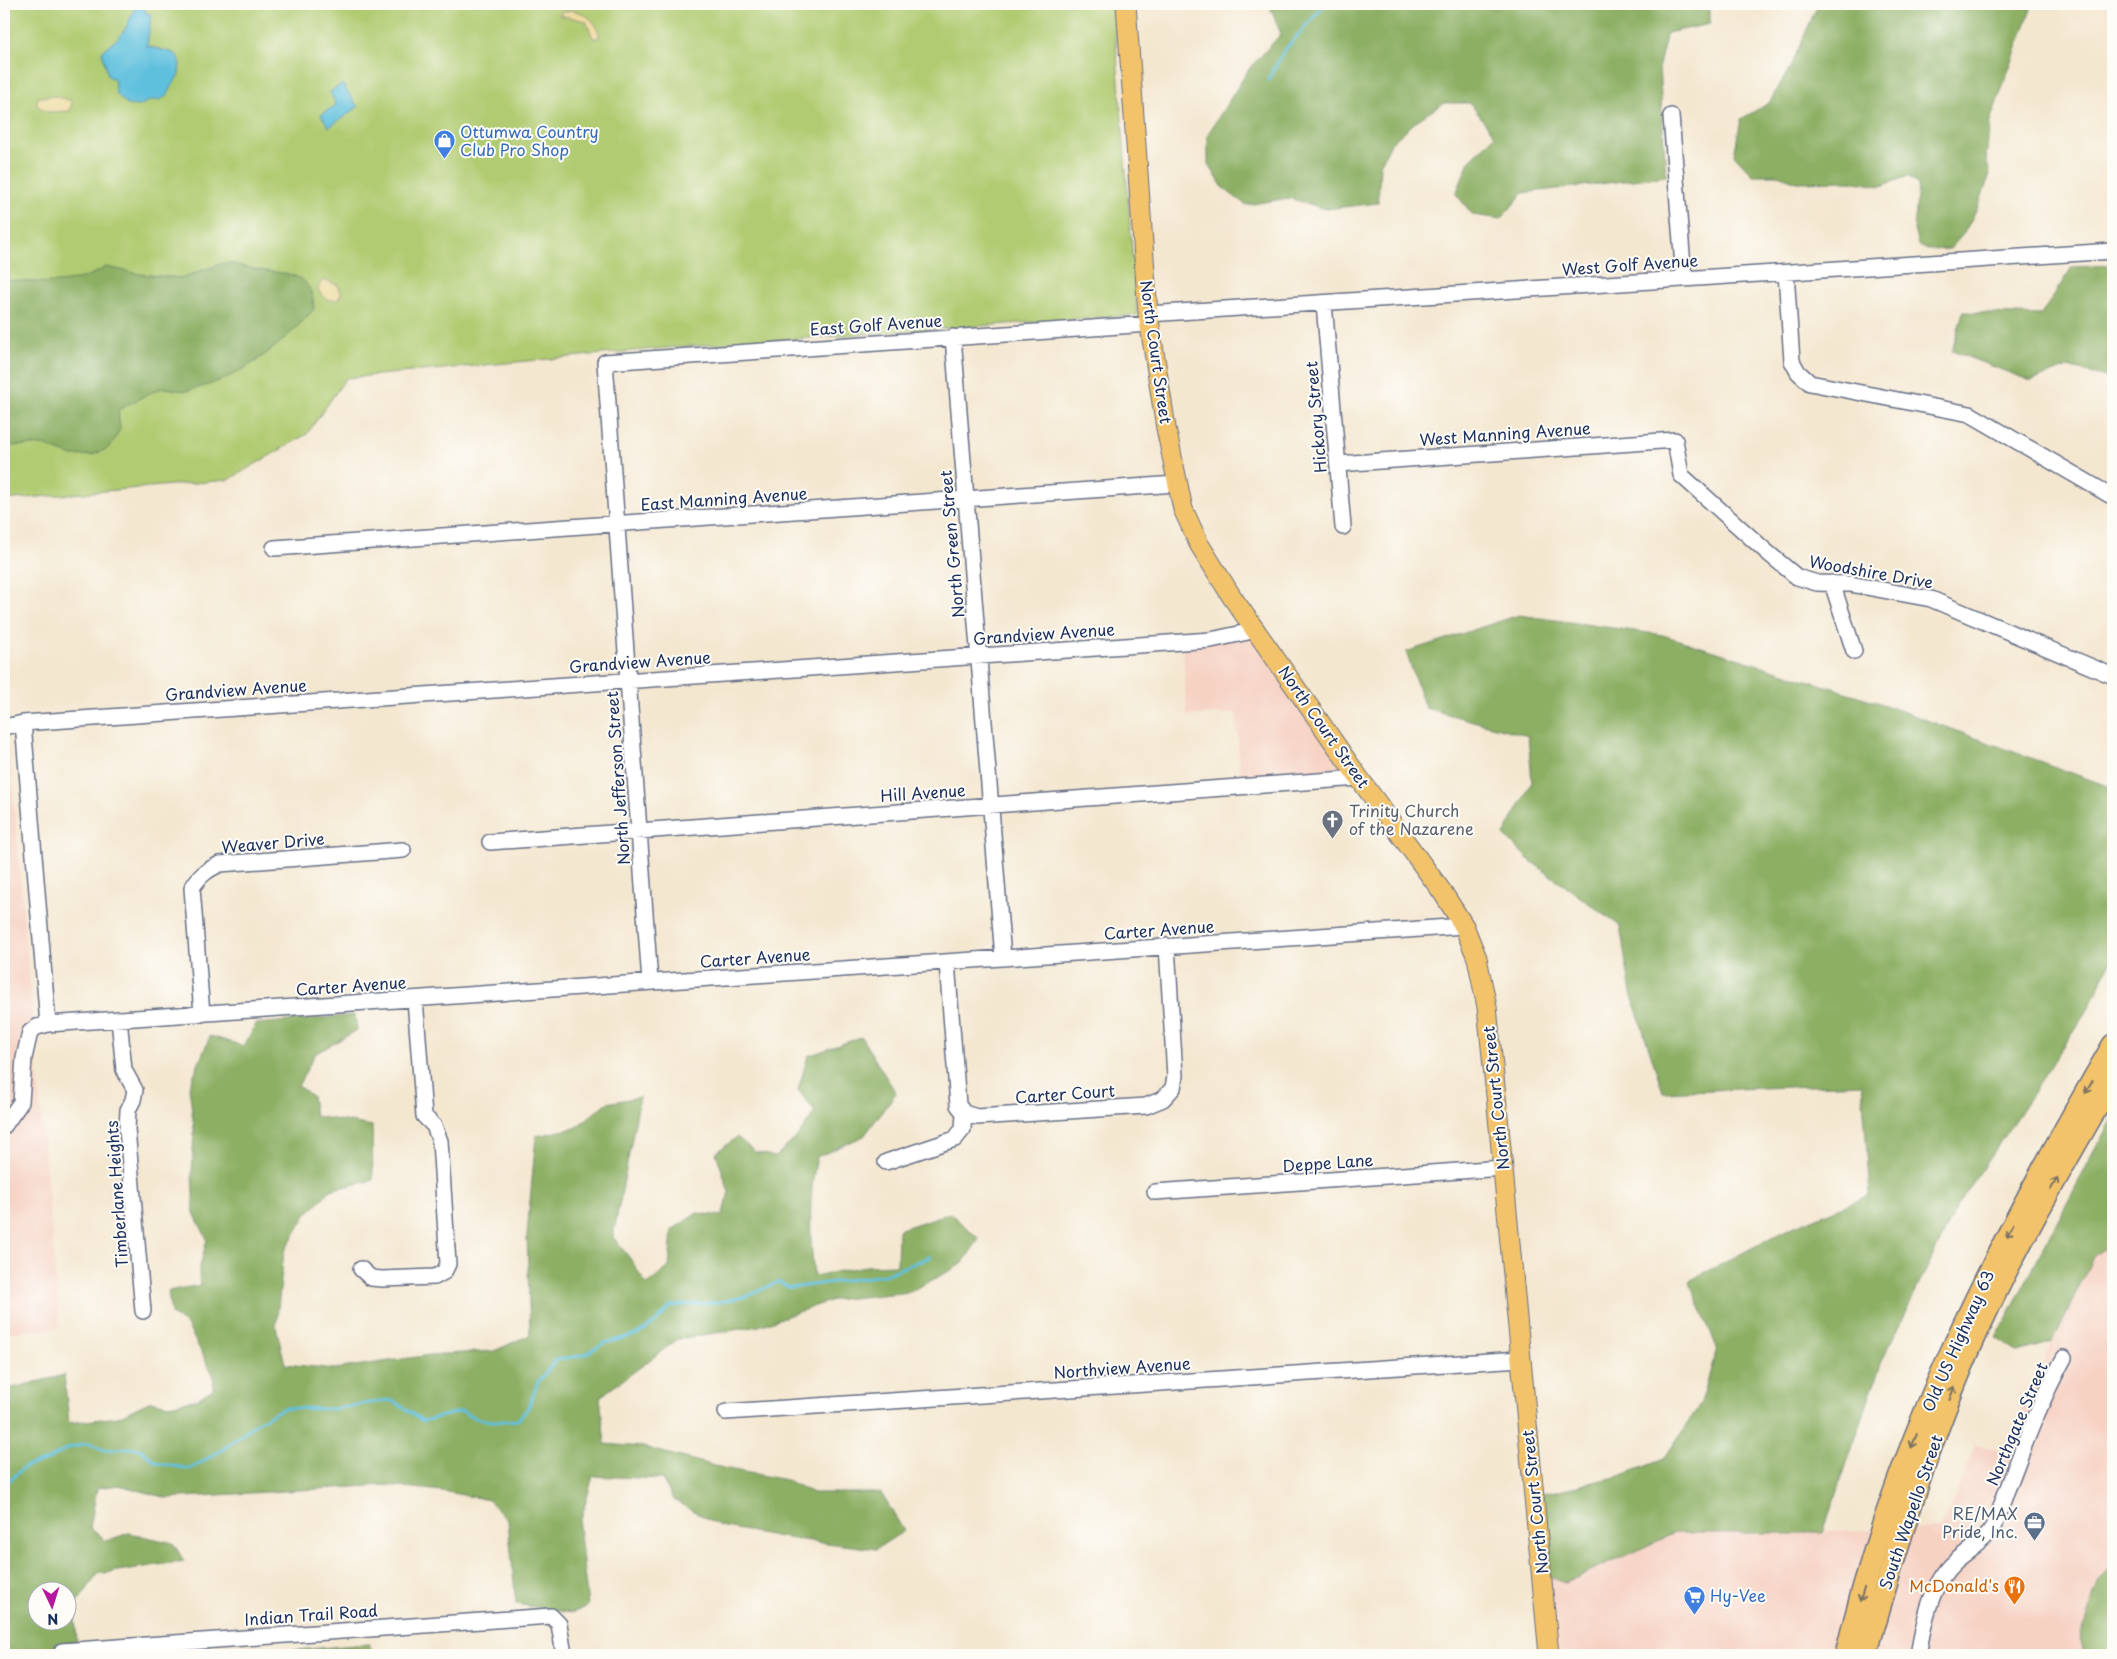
<svg xmlns="http://www.w3.org/2000/svg" width="2117" height="1659" font-family="'Playpen Sans',sans-serif">
<style>
.built{fill:#f6d2c3}
.green{fill:#b0cb71;stroke:#667d68}
.forest{fill:#8caf63;stroke:#546f60;fill-rule:evenodd}
.sand{fill:#eeda9e;stroke:#84847e}
.water{fill:#5fc0dd;stroke:#3d789e}
.lines{fill:none;stroke-linecap:round;stroke-linejoin:round}
.stream{stroke:#5fc0dd;stroke-width:3}
.minor-casing{stroke:#676f86;stroke-width:18}
.major-casing{stroke:#676f86;stroke-width:21}
.highway-casing{stroke:#676f86;stroke-width:24}
.minor{stroke:#fff;stroke-width:15}
.major{stroke:#f2c36a;stroke-width:19}
.highway{stroke:#f2c36a;stroke-width:21}
.oneway{stroke:#7c7263}
.labels{text-anchor:middle;stroke-width:4;stroke-linejoin:round;paint-order:stroke}
.shop-label{font-size:16px;fill:#366cbe;stroke:#fdfcf7;text-anchor:start}
.street-label{font-size:16px;fill:#1b2f5e;stroke:#fdfcf7}
.worship-label{font-size:16px;fill:#5b616d;stroke:#fdfcf7;text-anchor:start}
.service-label{font-size:16px;fill:#4e5e75;stroke:#fdfcf7;text-anchor:end}
.food-label{font-size:16px;fill:#c56008;stroke:#fdfcf7;text-anchor:end}
</style>
<rect width="100%" height="100%" fill="#fdfcf7"/>
<filter id="ink" filterUnits="userSpaceOnUse"><feTurbulence type="fractalNoise" baseFrequency=".02" numOctaves="2"/><feDisplacementMap in="SourceGraphic" scale="10" xChannelSelector="R" yChannelSelector="G"/><feConvolveMatrix kernelMatrix="1 2 1 2 8 2 1 2 1" color-interpolation-filters="sRGB"/></filter>
<filter id="wash" filterUnits="userSpaceOnUse"><feTurbulence type="fractalNoise" baseFrequency=".0096" numOctaves="4" result="noise"/><feDisplacementMap in="SourceGraphic" scale="20" xChannelSelector="R" yChannelSelector="G"/><feGaussianBlur stdDeviation="1.12" result="paint"/><feColorMatrix in="noise" values="0 0 0 0 0 0 0 0 0 0 0 0 0 0 0 0 0 1.4 0 .05"/><feComposite in="paint" operator="in"/></filter>
<g filter="url(#wash)">
<rect width="100%" height="100%" fill="#f4e7d0"/>
<path class="built" d="M 1257,630 L 1359,778 L 1241,787 L 1236,713 L 1187,716 L 1182,642 Z
M 4,694 L 60,1328 L 4,1333 Z
M 2113,1241 L 2113,1563 L 2099,1582 L 2087,1619 L 2079,1635 L 2085,1655 L 1550,1655 L 1543,1574 L 1565,1583 L 1675,1533 L 1942,1529 L 1975,1445 L 2003,1451 L 2079,1283 L 2093,1257 Z"/>
<path class="green" d="M 4,4 L 1113,4 L 1137,315 L 677,347 L 346,378 L 307,434 L 228,480 L 4,500 Z"/>
<path class="forest" d="M 1269,4 L 1712,4 L 1710,4 L 1710,24 L 1667,33 L 1659,65 L 1666,176 L 1523,193 L 1501,219 L 1473,215 L 1456,194 L 1469,161 L 1495,136 L 1470,103 L 1444,103 L 1419,119 L 1391,143 L 1380,165 L 1378,203 L 1326,209 L 1289,198 L 1246,205 L 1223,188 L 1208,163 L 1208,134 L 1249,69 L 1281,34 Z
M 1818,4 L 2033,4 L 1990,121 L 1986,159 L 1990,174 L 1978,207 L 1964,233 L 1950,249 L 1928,250 L 1918,245 L 1914,230 L 1918,185 L 1908,176 L 1881,186 L 1849,181 L 1797,182 L 1778,175 L 1753,175 L 1734,155 L 1741,119 L 1769,103 L 1791,66 Z
M 223,263 C 234,263 243,267 254,269 C 283,275 313,268 314,309 C 280,347 240,379 190,390 C 180,393 169,386 159,389 C 146,394 131,404 118,410 L 120,429 L 114,441 L 107,449 L 92,455 L 73,456 L 43,445 L 4,446 L 4,280 C 42,282 71,288 106,267 L 140,274 L 181,278 Z
M 2113,265 L 2113,379 L 2068,367 L 2031,381 L 1952,351 L 1963,312 L 2041,315 L 2072,267 Z
M 1519,615 L 1663,635 L 1874,701 L 2113,788 L 2113,957 L 2086,1013 L 1958,1205 L 1883,1358 L 1823,1533 L 1675,1533 L 1565,1583 L 1543,1574 L 1534,1496 L 1620,1476 L 1664,1459 L 1701,1403 L 1717,1348 L 1689,1281 L 1788,1229 L 1870,1195 L 1862,1084 L 1663,1092 L 1631,993 L 1620,926 L 1528,859 L 1504,835 L 1532,782 L 1528,736 L 1425,708 L 1406,652 Z
M 355,1015 L 357,1030 L 315,1054 L 298,1086 L 312,1096 L 315,1116 L 372,1126 L 373,1180 L 331,1190 L 306,1215 L 284,1252 L 276,1327 L 285,1364 L 335,1369 L 430,1355 L 494,1351 L 530,1335 L 527,1234 L 536,1136 L 575,1128 L 607,1103 L 640,1097 L 613,1237 L 629,1257 L 647,1285 L 669,1267 L 672,1230 L 697,1213 L 722,1216 L 729,1192 L 716,1153 L 737,1137 L 755,1152 L 775,1157 L 798,1136 L 815,1112 L 798,1090 L 808,1056 L 861,1037 L 896,1093 L 864,1136 L 817,1157 C 808,1197 810,1236 814,1276 L 866,1266 L 897,1265 L 898,1230 L 950,1213 L 979,1239 L 962,1264 L 910,1292 L 832,1300 L 759,1326 L 678,1339 L 600,1397 L 605,1444 L 643,1447 L 723,1468 L 786,1480 L 813,1493 L 881,1493 L 904,1531 L 876,1549 L 786,1538 L 720,1526 L 674,1500 L 662,1479 L 593,1476 L 579,1526 L 588,1606 L 572,1613 L 516,1604 L 508,1521 L 489,1500 L 442,1491 L 385,1485 L 167,1498 L 119,1485 L 97,1488 L 90,1528 L 106,1541 L 129,1533 L 173,1543 L 184,1561 L 98,1574 L 74,1607 L 77,1642 L 56,1643 L 58,1655 L 4,1655 L 4,1390 L 64,1375 L 69,1423 L 118,1417 L 151,1401 L 169,1405 L 197,1399 L 213,1389 L 214,1376 L 187,1325 L 171,1314 L 168,1291 L 200,1285 L 199,1271 L 207,1239 L 194,1213 L 192,1175 L 194,1128 L 189,1087 L 210,1036 L 244,1046 L 256,1024 ZM 38,1592 L 68,1592 L 68,1622 L 38,1622 Z
M 2113,1116 L 2113,1241 L 2093,1257 L 2053,1342 L 2018,1352 L 1996,1338 Z
M 2113,1563 L 2113,1655 L 2085,1655 L 2079,1635 L 2087,1619 L 2099,1582 Z
M 369,1644 L 373,1655 L 284,1655 L 284,1651 Z"/>
<path class="sand" d="M 572,10 C 587,14 599,22 599,38 L 593,38 L 586,21 L 559,15 L 562,12 Z
M 54,96 L 72,101 L 70,111 L 49,112 L 37,106 L 37,99 L 40,97 Z
M 323,280 L 338,285 L 341,293 L 338,300 L 328,300 L 319,292 L 318,287 Z"/>
<path class="water" d="M 136,4 L 143,4 L 146,13 L 151,14 L 147,46 L 174,53 L 178,57 L 180,64 L 179,74 L 167,96 L 159,100 L 151,100 L 139,106 L 127,105 L 116,93 L 114,79 L 108,76 L 102,52 C 106,46 112,44 117,39 C 127,29 131,17 136,4 Z
M 342,84 L 358,107 L 329,127 L 321,115 L 336,105 L 330,92 Z"/>
<g class="lines">
<path class="stream" d="M 1268,80 L 1284,51 L 1325,4
M 4,1486 L 24,1467 L 48,1460 L 68,1448 L 84,1444 L 90,1444 L 105,1450 L 129,1448 L 140,1449 L 157,1463 L 190,1469 L 222,1450 L 256,1423 L 284,1408 L 333,1409 L 388,1400 L 395,1402 L 423,1421 L 462,1411 C 478,1423 499,1422 518,1420 L 528,1408 L 538,1382 L 556,1360 L 584,1355 L 605,1343 L 638,1334 L 656,1322 L 671,1306 L 719,1302 L 745,1297 L 778,1282 L 790,1288 L 884,1275 L 930,1257"/>
</g>
</g>
<g filter="url(#ink)">
<g class="lines">
<defs>
<path id="minor" d="M 1671,116 L 1684,279
M 1786,273 L 1792,361 L 1798,372 L 1810,383 L 1970,414 L 2113,497
M 1324,303 L 1343,527
M 1148,314 L 2113,251
M 953,337 L 1003,958
M 1338,464 L 1675,440 L 1681,475 L 1768,553 L 1797,577 L 1817,583 L 1850,584 L 1931,599 L 2113,676
M 274,548 L 1176,484
M 1832,583 L 1854,651
M 23,723 L 48,1024
M 4,727 L 23,723 L 1211,640 L 1257,630
M 490,842 L 1359,778
M 947,962 L 958,1105 L 964,1113 L 977,1117 L 1146,1106 L 1163,1099 L 1173,1088 L 1175,1076 L 1167,946
M 650,982 L 605,362 L 1149,324
M 202,1014 L 192,888 C 200,875 207,870 220,864 L 403,850
M 119,1019 L 124,1070 L 135,1090 L 133,1100 L 128,1110 L 127,1129 L 143,1311
M 4,1126 L 21,1102 L 24,1058 L 30,1032 L 37,1027 L 48,1024 L 1464,926
M 886,1162 L 955,1139 L 963,1129 L 964,1113
M 1155,1192 L 1503,1168
M 361,1269 L 371,1278 L 382,1279 L 435,1277 L 444,1272 L 448,1264 L 440,1141 L 434,1126 L 424,1116 L 415,999
M 726,1412 L 1520,1359
M 62,1651 L 551,1616 L 559,1624 L 564,1655
M 1918,1655 C 1923,1628 1929,1591 1948,1569 C 1963,1551 1986,1544 1996,1521 C 2001,1509 2004,1496 2009,1485 C 2025,1442 2042,1398 2064,1358"/>
<path id="major" d="M 1126,4 L 1148,314 L 1166,428 L 1183,509 L 1199,544 L 1232,597 L 1359,778 L 1443,893 L 1464,926 L 1477,958 L 1487,1007 L 1497,1106 L 1549,1655"/>
<path id="highway" d="M 1846,1655 C 1896,1437 2001,1237 2113,1045
M 1866,1655 C 1897,1544 1932,1431 1980,1326 C 2019,1240 2067,1160 2113,1079"/>
</defs>
<use href="#minor" class="minor-casing"/>
<use href="#major" class="major-casing"/>
<use href="#highway" class="highway-casing"/>
<use href="#minor" class="minor"/>
<use href="#major" class="major"/>
<use href="#highway" class="highway"/>
</g>
<defs><path id="oneway-shaft" d="M-6 0H5M1.5-3L5.5 0L1.5 3" fill="none" stroke-width="1.6" stroke-linecap="round" stroke-linejoin="round" transform="scale(1.25)"/></defs>
<g class="oneway">
<use href="#oneway-shaft" transform="translate(2089 1087) rotate(120)"/>
<use href="#oneway-shaft" transform="translate(2054 1184) rotate(-61)"/>
<use href="#oneway-shaft" transform="translate(2010 1230) rotate(117)"/>
<use href="#oneway-shaft" transform="translate(1952 1393) rotate(-70)"/>
<use href="#oneway-shaft" transform="translate(1914 1441) rotate(112)"/>
<use href="#oneway-shaft" transform="translate(1862 1595) rotate(107)"/>
</g>
</g>
<defs>
<symbol id="shop-pin" viewBox="-11 -11 22 30"><path d="M0 17L-7.5 6A9.5 9.5 0 1 1 7.5 6Z" fill="#3f7fe0" stroke="#fdfcf7"/><path d="M-5-2.5h2.3a2.7 3.5 0 0 1 5.4 0H5L5.5 6h-11ZM-1.5-2.5h3a1.5 2.3 0 0 0-3 0Z" fill="#fff"/></symbol>
<symbol id="church-pin" viewBox="-11 -11 22 30"><path d="M0 17L-7.5 6A9.5 9.5 0 1 1 7.5 6Z" fill="#6b7280" stroke="#fdfcf7"/><path d="M-1.2-6h2.4v3.5h3.3v2.4h-3.3V6h-2.4V-.1h-3.3v-2.4h3.3Z" fill="#fff"/></symbol>
<symbol id="office-pin" viewBox="-11 -11 22 30"><path d="M0 17L-7.5 6A9.5 9.5 0 1 1 7.5 6Z" fill="#5c6f8a" stroke="#fdfcf7"/><path d="M-6-3h4V-5.5h4V-3h4V5H-6ZM-1-4.5V-3h2v-1.5ZM-6 0V1H6V0Z" fill="#fff"/></symbol>
<symbol id="restaurant-pin" viewBox="-11 -11 22 30"><path d="M0 17L-7.5 6A9.5 9.5 0 1 1 7.5 6Z" fill="#e8710a" stroke="#fdfcf7"/><path d="M-5-6h1v4h1v-4h1v4h1v-4h1v5L-1.5 .5V6h-2V.5L-5-1ZM5-6V6H3V1.5H1.5Q1.5-4 5-6Z" fill="#fff"/></symbol>
<symbol id="supermarket-pin" viewBox="-11 -11 22 30"><path d="M0 17L-7.5 6A9.5 9.5 0 1 1 7.5 6Z" fill="#3f7fe0" stroke="#fdfcf7"/><path d="M-6-5.5h2.5l.6 2H6L4.5 2H-2.5L-4.4-4H-6ZM-1.5 3.2a1.3 1.3 0 1 0 .1 0ZM3 3.2a1.3 1.3 0 1 0 .1 0Z" fill="#fff"/></symbol>
</defs>
<g fill-rule="evenodd">
<use href="#shop-pin" x="432" y="128" width="25" height="34"/>
<use href="#church-pin" x="1320" y="808" width="25" height="34"/>
<use href="#office-pin" x="2022" y="1510" width="25" height="34"/>
<use href="#restaurant-pin" x="2002" y="1574" width="25" height="34"/>
<use href="#supermarket-pin" x="1682" y="1584" width="25" height="34"/>
</g>
<g class="labels">
<g class="shop-label">
<text x="460" y="138">Ottumwa Country<tspan x="460" dy="18">Club Pro Shop</tspan></text>
<text x="1710" y="1602">Hy-Vee</text>
</g>
<g class="street-label">
<text transform="translate(1630 265) rotate(-4)" y="6">West Golf Avenue</text>
<text transform="translate(876 325) rotate(-4)" y="6">East Golf Avenue</text>
<text transform="translate(1156 352) rotate(82)" y="6">North Court Street</text>
<text transform="translate(1316 417) rotate(-95)" y="6">Hickory Street</text>
<text transform="translate(1505 434) rotate(-4)" y="6">West Manning Avenue</text>
<text transform="translate(724 499) rotate(-4)" y="6">East Manning Avenue</text>
<text transform="translate(952 544) rotate(-95)" y="6">North Green Street</text>
<text transform="translate(1871 572) rotate(10)" y="6">Woodshire Drive</text>
<text transform="translate(1044 634) rotate(-4)" y="6">Grandview Avenue</text>
<text transform="translate(640 662) rotate(-4)" y="6">Grandview Avenue</text>
<text transform="translate(236 690) rotate(-4)" y="6">Grandview Avenue</text>
<text transform="translate(1324 727) rotate(55)" y="6">North Court Street</text>
<text transform="translate(618 778) rotate(-94)" y="6">North Jefferson Street</text>
<text transform="translate(923 793) rotate(-4)" y="6">Hill Avenue</text>
<text transform="translate(273 843) rotate(-5)" y="6">Weaver Drive</text>
<text transform="translate(1159 930) rotate(-4)" y="6">Carter Avenue</text>
<text transform="translate(755 958) rotate(-4)" y="6">Carter Avenue</text>
<text transform="translate(351 986) rotate(-4)" y="6">Carter Avenue</text>
<text transform="translate(1065 1094) rotate(-4)" y="6">Carter Court</text>
<text transform="translate(1496 1098) rotate(-96)" y="6">North Court Street</text>
<text transform="translate(1328 1163) rotate(-4)" y="6">Deppe Lane</text>
<text transform="translate(117 1194) rotate(-94)" y="6">Timberlane Heights</text>
<text transform="translate(1958 1341) rotate(-66)" y="6">Old US Highway 63</text>
<text transform="translate(1122 1368) rotate(-4)" y="6">Northview Avenue</text>
<text transform="translate(2017 1424) rotate(-67)" y="6">Northgate Street</text>
<text transform="translate(1535 1502) rotate(-96)" y="6">North Court Street</text>
<text transform="translate(1911 1512) rotate(-71)" y="6">South Wapello Street</text>
<text transform="translate(311 1615) rotate(-4)" y="6">Indian Trail Road</text>
</g>
<g class="worship-label">
<text x="1349" y="817">Trinity Church<tspan x="1349" dy="18">of the Nazarene</tspan></text>
</g>
<g class="service-label">
<text x="2018" y="1520">RE/MAX<tspan x="2018" dy="18">Pride, Inc.</tspan></text>
</g>
<g class="food-label">
<text x="1999" y="1592">McDonald's</text>
</g>
</g>
<rect width="2117" height="1659" fill="none" stroke="#fdfcf7" stroke-width="20"/>
<g transform="translate(52 1606) rotate(176)"><circle r="24" fill="#fdfcf7" stroke="#a3aaba"/>
<path d="M0-4L9 19L0 12L-9 19Z" fill="#b5179e"/>
<text y="-8" font-size="14" font-weight="bold" text-anchor="middle" fill="#1b2f5e">N</text>
</g>
</svg>
